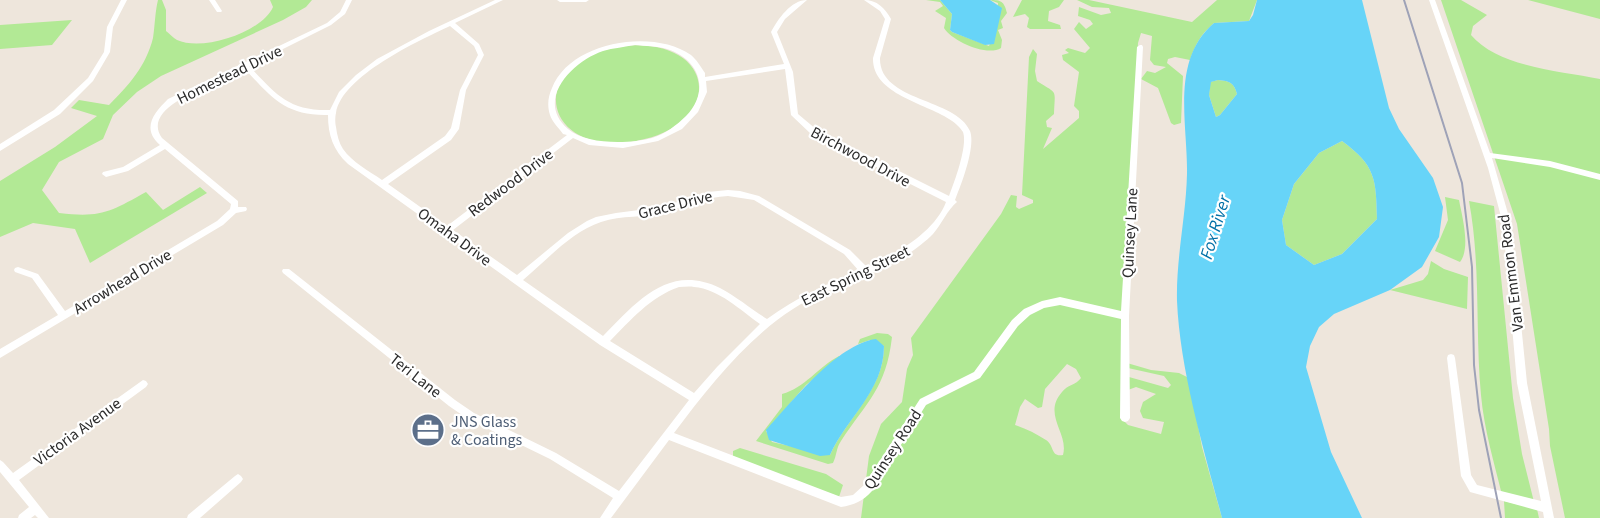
<svg xmlns="http://www.w3.org/2000/svg" width="1600" height="518" font-family="'Source Sans 3',sans-serif">
<style>
.green{fill:#b2e995;fill-rule:evenodd}
.water{fill:#67d4f8;fill-rule:evenodd}
.lines{fill:none;stroke-linecap:round;stroke-linejoin:round}
.minor{fill:#fff;fill-rule:evenodd}
.rail{stroke:#9ea2b7;stroke-width:2}
.labels{text-anchor:middle;stroke-width:4.5;stroke-linejoin:round;paint-order:stroke}
.street-label{font-size:16px;fill:#2b2b2b;stroke:#fff}
.service-label{font-size:16px;fill:#4e5e75;stroke:#fff;text-anchor:start}
.water-label{font-size:18px;font-style:italic;fill:#0371a8;stroke:#fff}
</style>
<rect width="100%" height="100%" fill="#eee6dc"/>
<path class="green" d="M 158,0 L 162,0 L 166,10 L 166,31 C 169,33 173,38 177,40 C 203,52 262,32 273,7 L 270,0 L 312,0 L 306,7 L 283,20 L 161,76 L 137,92 L 113,115 L 103,139 L 59,162 L 42,190 L 59,213 C 101,218 110,212 146,192 L 163,210 L 200,187 L 207,193 L 90,263 L 75,229 L 33,223 L 0,237 L 0,181 L 55,147 L 97,116 L 71,108 L 79,100 L 109,105 C 129,85 146,66 153,38 C 155,25 155,12 158,0 Z
M 926,0 L 940,0 L 952,14 L 950,30 L 952,32 L 989,46 L 996,28 L 998,3 L 990,0 C 1001,0 1004,1 1007,13 L 1001,21 L 1003,28 L 998,30 L 1002,40 L 1001,48 C 987,57 952,41 944,28 L 946,18 L 935,11 L 943,6 L 940,2 Z
M 1022,0 L 1072,0 L 1064,0 L 1059,7 L 1049,11 L 1048,21 L 1060,25 L 1061,29 L 1030,29 L 1027,27 L 1029,18 L 1025,14 L 1013,17 Z
M 1077,0 L 1089,0 L 1192,22 L 1217,0 L 1257,0 L 1249,21 L 1214,23 C 1201,34 1195,45 1190,60 L 1175,57 L 1168,59 L 1167,63 L 1183,76 L 1181,123 L 1174,125 L 1171,123 L 1158,88 L 1141,79 L 1147,71 L 1155,73 L 1166,67 L 1154,65 L 1150,60 L 1152,36 L 1141,33 L 1138,43 L 1121,418 L 1128,425 L 1161,434 L 1164,422 L 1143,418 L 1140,411 L 1143,402 L 1156,394 L 1136,387 L 1128,390 L 1129,377 L 1168,388 L 1171,385 L 1164,376 L 1128,368 L 1127,363 L 1151,370 L 1179,373 L 1189,378 L 1202,447 L 1222,518 L 861,518 L 869,456 L 881,424 L 902,402 L 907,369 L 913,355 L 911,338 L 1001,214 L 1011,195 L 1017,196 L 1016,207 L 1019,209 L 1033,203 L 1033,200 L 1022,195 L 1029,57 L 1033,49 L 1037,54 L 1035,71 L 1037,81 C 1058,95 1055,87 1054,114 L 1046,121 L 1047,127 L 1052,128 L 1043,149 L 1079,118 L 1079,111 L 1074,106 L 1079,72 L 1063,60 L 1062,55 L 1069,53 L 1065,50 L 1068,48 L 1085,53 L 1090,48 L 1074,29 L 1079,22 L 1086,29 L 1093,24 L 1090,20 L 1078,16 L 1079,7 L 1101,15 L 1111,13 L 1109,8 L 1092,7 ZM 1067,364 L 1076,369 L 1081,378 C 1076,385 1067,385 1062,392 C 1042,415 1069,433 1063,455 C 1050,457 1055,446 1046,440 C 1036,434 1027,429 1015,425 L 1020,407 L 1025,399 L 1038,408 L 1042,407 L 1045,389 Z
M 1441,0 L 1461,0 L 1487,15 L 1473,26 L 1471,35 C 1498,67 1560,71 1600,79 L 1600,518 L 1565,518 L 1550,446 L 1549,429 L 1517,224 Z
M 1528,0 L 1600,0 L 1600,19 Z
M 72,20 L 52,45 L 0,49 L 0,25 Z
M 623,46 C 718,37 726,125 636,141 C 541,158 523,61 623,46 Z
M 1218,80 C 1230,81 1234,83 1237,94 L 1220,115 L 1216,117 L 1209,95 L 1210,82 Z
M 1342,141 C 1376,166 1376,179 1377,219 L 1342,254 L 1314,265 L 1286,245 L 1282,220 L 1294,184 L 1319,153 Z
M 1445,197 L 1459,200 C 1462,216 1471,248 1460,262 L 1435,251 L 1448,220 Z
M 1469,201 L 1494,206 L 1513,398 L 1522,454 L 1534,502 L 1502,495 C 1494,462 1484,429 1481,395 C 1475,331 1481,265 1469,201 Z
M 1431,261 L 1444,269 L 1468,277 L 1467,309 L 1390,290 L 1423,280 L 1428,274 Z
M 877,333 L 888,334 L 892,337 C 886,389 867,401 841,441 C 836,448 837,455 833,463 L 828,464 L 756,441 L 782,407 L 782,394 C 805,388 818,367 839,356 L 841,357 L 806,385 L 766,431 L 772,442 L 830,455 C 847,417 884,390 884,346 L 870,340 L 858,344 L 860,339 Z
M 740,448 L 826,474 L 843,485 L 839,497 L 733,457 L 733,451 Z
M 1504,501 L 1537,509 L 1539,518 L 1505,518 Z"/>
<path class="water" d="M 940,0 L 990,0 L 1002,8 L 994,44 L 985,45 L 952,32 L 950,30 L 952,14 Z
M 1257,0 L 1362,0 L 1389,108 L 1399,129 L 1433,178 L 1443,207 L 1439,237 L 1422,267 L 1390,290 L 1334,314 L 1319,327 L 1310,346 L 1306,367 L 1331,452 L 1362,518 L 1222,518 C 1204,450 1180,371 1177,301 C 1176,258 1186,216 1187,174 C 1188,125 1170,60 1214,23 L 1249,21 L 1253,15 ZM 1218,80 C 1230,81 1234,83 1237,94 L 1220,115 L 1216,117 L 1209,95 L 1211,82 ZM 1342,141 C 1376,166 1376,179 1377,219 L 1342,254 L 1314,265 L 1286,245 L 1282,220 L 1294,184 L 1319,153 Z
M 876,339 L 884,346 C 884,391 847,417 830,455 L 820,456 L 769,440 L 766,430 C 791,403 837,344 876,339 Z"/>
<g class="lines">
<path class="minor" d="M 121,0 L 127,0 L 113,27 L 110,52 L 93,81 L 60,114 L 0,151 L 0,144 L 54,110 L 88,78 L 104,52 L 107,27 Z
M 209,0 L 215,0 L 222,11 L 221,12 L 217,12 Z
M 346,0 L 352,0 L 345,14 L 331,25 L 249,66 C 276,94 288,111 330,110 L 339,92 L 356,75 L 377,59 L 429,31 L 495,0 L 503,0 L 455,23 L 479,44 L 484,55 L 466,90 L 459,129 L 451,140 L 388,184 L 447,226 L 567,135 L 563,134 C 559,128 552,122 550,115 C 547,105 548,97 552,88 C 570,42 652,28 691,55 C 696,59 701,67 705,73 L 705,77 L 784,64 L 771,32 C 778,19 791,0 807,0 L 785,19 L 777,32 L 793,72 L 798,114 L 817,130 L 949,196 C 954,183 968,146 963,132 C 960,127 954,122 949,119 C 925,103 872,94 873,58 L 885,19 L 880,11 L 864,0 C 877,0 885,8 891,19 L 880,58 C 879,102 956,98 970,131 C 976,147 961,185 955,200 L 957,202 C 948,209 941,225 933,234 C 926,241 916,249 908,254 C 872,277 829,286 793,309 C 746,339 707,389 674,433 L 841,497 L 853,495 L 864,485 L 920,399 L 974,372 L 1012,320 L 1024,309 L 1042,301 L 1060,297 L 1121,311 L 1137,47 L 1140,45 L 1142,45 L 1143,47 L 1129,316 L 1130,418 L 1128,421 L 1125,422 L 1122,421 L 1120,418 L 1121,319 L 1060,305 L 1044,308 L 1030,315 L 1018,326 L 980,378 L 926,405 L 872,491 C 863,501 854,505 841,507 L 669,440 L 611,518 L 600,518 L 613,498 L 550,459 L 468,419 L 449,406 L 283,273 L 282,271 L 283,269 L 289,269 L 455,400 L 474,413 L 556,453 L 619,491 L 689,400 L 600,345 L 348,164 C 333,150 328,135 328,115 C 285,116 271,97 244,68 C 231,75 218,81 205,87 C 188,95 144,113 162,138 L 238,201 L 238,207 L 246,207 L 247,209 L 246,211 L 236,213 L 223,225 L 0,358 L 0,349 L 58,315 L 32,278 L 15,272 L 14,270 L 15,268 L 18,267 L 38,274 L 65,311 L 217,221 L 230,209 L 231,204 L 165,149 L 128,171 L 106,177 L 102,174 L 103,172 L 123,167 L 160,145 C 141,128 154,113 168,99 L 327,23 L 340,12 ZM 450,26 L 474,46 L 478,55 L 460,90 L 451,128 L 445,136 L 382,180 C 369,171 352,162 343,149 C 339,143 337,135 336,127 C 335,123 335,117 336,113 C 342,76 418,41 450,26 ZM 635,45 C 645,46 657,46 667,49 C 699,59 711,90 686,116 C 677,125 665,134 652,138 C 630,144 586,145 568,129 C 534,100 573,61 603,51 C 613,48 625,47 635,45 ZM 785,69 L 791,115 L 811,134 L 946,202 C 935,232 895,255 867,267 L 850,250 L 759,196 L 740,191 L 728,190 L 708,192 L 662,207 L 616,213 L 596,217 L 587,221 L 568,233 L 517,275 L 453,230 L 573,138 L 589,145 L 623,148 L 658,141 L 682,129 L 698,112 L 707,92 L 706,81 ZM 728,196 L 754,200 L 844,254 L 859,271 C 825,285 797,297 767,319 C 751,309 737,297 720,288 C 668,263 637,302 603,336 L 523,280 C 547,260 571,232 601,222 C 622,215 644,218 665,212 C 687,206 706,197 728,196 ZM 679,287 C 684,287 689,286 694,287 C 719,289 740,310 760,324 L 717,367 L 694,393 L 610,341 C 631,320 650,297 679,287 Z
M 557,0 L 589,0 L 586,2 L 560,2 Z
M 1429,0 L 1435,0 L 1490,153 L 1550,161 L 1600,174 L 1600,180 L 1550,167 L 1492,158 L 1511,224 L 1527,383 L 1554,518 L 1544,518 L 1543,512 L 1470,492 L 1461,476 L 1447,358 L 1448,355 L 1451,354 L 1454,355 L 1455,358 L 1471,475 L 1477,485 L 1541,501 L 1517,383 L 1503,224 L 1488,168 Z
M 143,380 L 146,381 L 148,384 L 146,387 L 19,480 L 49,518 L 38,518 L 35,515 L 31,518 L 18,518 L 19,515 L 29,507 L 0,472 L 0,460 L 3,462 L 13,473 Z
M 238,474 L 241,476 L 243,479 L 241,482 L 200,518 L 187,518 L 188,515 L 235,476 Z"/>
<path class="rail" d="M 1404,0 L 1462,183 L 1472,267 L 1474,365 L 1479,410 L 1501,518"/>
</g>
<defs>
<symbol id="office-disc" viewBox="-11 -11 22 22"><circle r="9.5" fill="#5c6f8a" stroke="#fff"/><path d="M-6-3h4V-5.5h4V-3h4V5H-6ZM-1-4.5V-3h2v-1.5ZM-6 0V1H6V0Z" fill="#fff"/></symbol>
</defs>
<g fill-rule="evenodd">
<use href="#office-disc" x="409" y="411" width="38" height="38"/>
</g>
<g class="labels">
<g class="street-label">
<text transform="translate(229 74) rotate(-26)" y="6">Homestead Drive</text>
<text transform="translate(861 156) rotate(28)" y="6">Birchwood Drive</text>
<text transform="translate(510 182) rotate(-37)" y="6">Redwood Drive</text>
<text transform="translate(675 204) rotate(-14)" y="6">Grace Drive</text>
<text transform="translate(1129 233) rotate(-87)" y="6">Quinsey Lane</text>
<text transform="translate(455 236) rotate(36)" y="6">Omaha Drive</text>
<text transform="translate(1510 273) rotate(-97)" y="6">Van Emmon Road</text>
<text transform="translate(855 275) rotate(-26)" y="6">East Spring Street</text>
<text transform="translate(122 281) rotate(-31)" y="6">Arrowhead Drive</text>
<text transform="translate(416 375) rotate(38)" y="6">Teri Lane</text>
<text transform="translate(77 431) rotate(-36)" y="6">Victoria Avenue</text>
<text transform="translate(892 449) rotate(-57)" y="6">Quinsey Road</text>
</g>
<g class="service-label">
<text x="451" y="427">JNS Glass<tspan x="451" dy="18">&amp; Coatings</tspan></text>
</g>
<g class="water-label">
<text transform="translate(1215 227) rotate(-73)" y="6">Fox River</text>
</g>
</g>
</svg>
